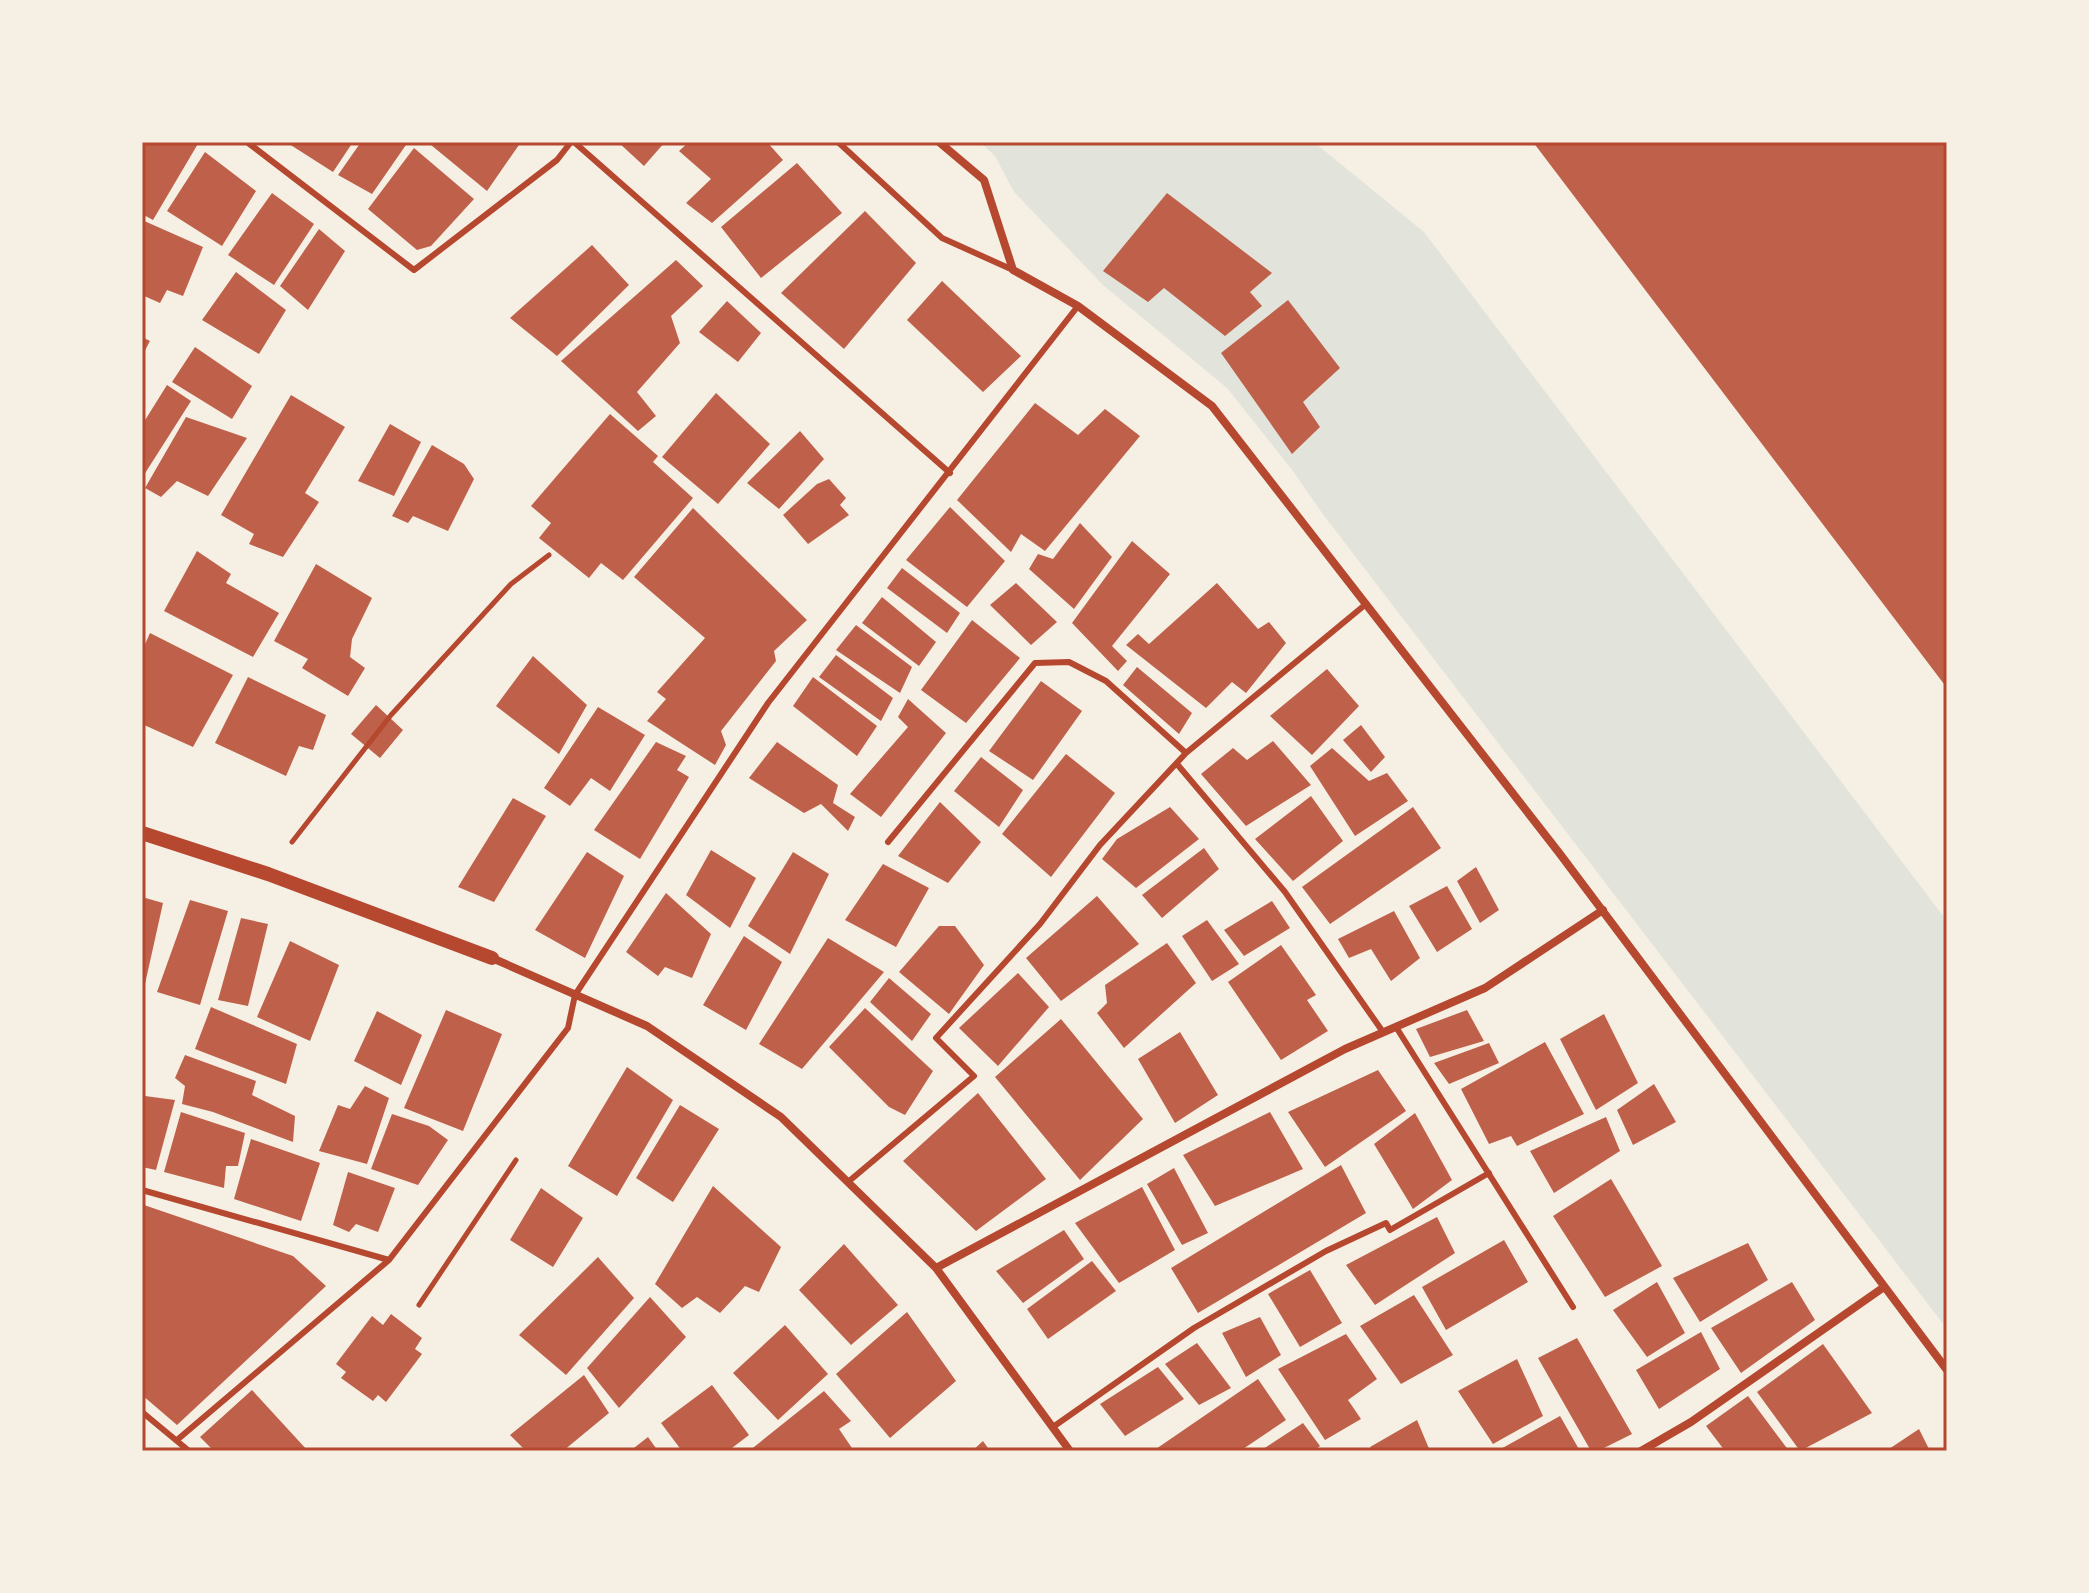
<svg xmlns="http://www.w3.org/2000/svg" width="2089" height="1593" font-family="Inter,sans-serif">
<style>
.green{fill:#e2e4dc}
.building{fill:#bf614a}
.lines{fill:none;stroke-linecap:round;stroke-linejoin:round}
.path{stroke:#b5482f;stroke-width:5}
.service{stroke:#b5482f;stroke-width:6}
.minor{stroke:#b5482f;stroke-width:8}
.tertiary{stroke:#b5482f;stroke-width:14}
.neatline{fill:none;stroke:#b5482f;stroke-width:3}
</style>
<rect width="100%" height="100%" fill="#f6efe4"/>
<path class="green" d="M 980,142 L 1314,142 L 1424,232 L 1947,921 L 1947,1329 L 1322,513 L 1293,471 L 1227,388 L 1103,285 L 1014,192 L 995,156 Z"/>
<path class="building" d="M 142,142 L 199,142 L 153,220 L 142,214 Z
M 286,142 L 353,142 L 333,172 Z
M 361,142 L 408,142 L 372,194 L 338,175 Z
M 433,142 L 521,142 L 487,191 L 431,145 Z
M 618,142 L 665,142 L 644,166 Z
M 689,142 L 767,142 L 783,160 L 712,223 L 686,203 L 711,179 L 679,151 Z
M 1533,142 L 1947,142 L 1947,688 Z
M 414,148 L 474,199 L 431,246 L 417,250 L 368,209 Z
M 205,152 L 256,191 L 222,246 L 167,211 Z
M 797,163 L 842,213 L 761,278 L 721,227 Z
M 272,193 L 314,224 L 274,285 L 228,255 Z
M 1167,193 L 1272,273 L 1250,292 L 1262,306 L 1225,336 L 1164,288 L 1148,302 L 1103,271 Z
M 865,211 L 916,263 L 844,349 L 781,293 Z
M 142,220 L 203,247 L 183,296 L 167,290 L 160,303 L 142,295 Z
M 319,229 L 345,251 L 308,310 L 280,286 Z
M 592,245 L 629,285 L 557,356 L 510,318 Z
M 676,260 L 703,286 L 671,316 L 680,343 L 637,392 L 656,416 L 638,431 L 561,361 Z
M 236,272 L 286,310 L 259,354 L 202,320 Z
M 942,281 L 1021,356 L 983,392 L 907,320 Z
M 1288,300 L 1340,368 L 1303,402 L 1320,427 L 1292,454 L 1221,353 Z
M 727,301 L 761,333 L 738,362 L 699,332 Z
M 142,337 L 150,341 L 142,356 Z
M 195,347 L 252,386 L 232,419 L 172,382 Z
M 167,385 L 191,401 L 142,478 L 142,425 Z
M 716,393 L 770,444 L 718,504 L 662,457 Z
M 291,395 L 345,427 L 305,493 L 319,502 L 283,557 L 249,544 L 254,534 L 221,515 Z
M 1035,403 L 1078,435 L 1105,409 L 1140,436 L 1045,551 L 1021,534 L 1011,552 L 957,500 Z
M 610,414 L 658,456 L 653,462 L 693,498 L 623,580 L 601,563 L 589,578 L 539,538 L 551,523 L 531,506 Z
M 186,417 L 247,438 L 208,496 L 177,481 L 161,497 L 145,488 Z
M 390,424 L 421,442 L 394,496 L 358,481 Z
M 800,431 L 824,459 L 779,509 L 747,483 Z
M 432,445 L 464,464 L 474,479 L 448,531 L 413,516 L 408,523 L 392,516 Z
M 829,479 L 846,498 L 840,505 L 849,515 L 808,544 L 783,515 L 817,484 Z
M 950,507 L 1005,561 L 967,607 L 906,560 Z
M 693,508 L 807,620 L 774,651 L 776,661 L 721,731 L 726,745 L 715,765 L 647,721 L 666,699 L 657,692 L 705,638 L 634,577 Z
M 1080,523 L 1112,557 L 1074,609 L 1029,569 L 1038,554 L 1053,559 Z
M 1132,541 L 1170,574 L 1112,646 L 1127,661 L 1118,671 L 1072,623 Z
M 197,551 L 231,574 L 226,583 L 279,613 L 253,657 L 164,611 Z
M 316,564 L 372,598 L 352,639 L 350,657 L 365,668 L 348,696 L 302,668 L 308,659 L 274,641 Z
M 902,568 L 960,613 L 947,633 L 887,588 Z
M 1016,583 L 1057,622 L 1031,645 L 990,605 Z
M 1217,583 L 1258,629 L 1269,622 L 1286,643 L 1246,693 L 1232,682 L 1206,708 L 1126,645 L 1138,634 L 1149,644 Z
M 882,597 L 936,642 L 919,666 L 862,623 Z
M 972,620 L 1020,658 L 966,723 L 921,690 Z
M 856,625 L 912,667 L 900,693 L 836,650 Z
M 150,633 L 233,675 L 193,747 L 142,724 L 142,651 Z
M 836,655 L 893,698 L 881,721 L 819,677 Z
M 533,656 L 587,705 L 559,754 L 496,706 Z
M 1137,667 L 1192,713 L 1179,734 L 1123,685 Z
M 1327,669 L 1359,706 L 1312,755 L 1270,716 Z
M 248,677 L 326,715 L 313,750 L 299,746 L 286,776 L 215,743 Z
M 813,677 L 877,726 L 857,756 L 793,706 Z
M 1041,681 L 1082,711 L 1033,780 L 989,751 Z
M 908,699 L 946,733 L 881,817 L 850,794 L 908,727 L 898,717 Z
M 376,705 L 403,730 L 380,758 L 351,734 Z
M 598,707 L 645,735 L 610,791 L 591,778 L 570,806 L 544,788 Z
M 1361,725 L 1385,757 L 1371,772 L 1343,740 Z
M 1273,741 L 1311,785 L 1246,826 L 1201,774 L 1233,748 L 1247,760 Z
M 656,742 L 686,756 L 677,770 L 689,777 L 640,859 L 594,830 Z
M 777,742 L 838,785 L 833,803 L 855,817 L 848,831 L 821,804 L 804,813 L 749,778 Z
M 1332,748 L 1369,781 L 1387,773 L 1408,801 L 1355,836 L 1310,766 Z
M 1066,754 L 1115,793 L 1051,877 L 1002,834 Z
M 981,757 L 1023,790 L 999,827 L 954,791 Z
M 1311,796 L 1343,841 L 1293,881 L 1255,839 Z
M 513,798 L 546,816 L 494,902 L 458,887 Z
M 940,802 L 981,842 L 948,883 L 898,856 Z
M 1170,807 L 1199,839 L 1136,888 L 1102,859 L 1117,839 Z
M 1413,807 L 1441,848 L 1330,924 L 1302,887 Z
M 1204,848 L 1219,869 L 1162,918 L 1142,895 Z
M 711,850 L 756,878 L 730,928 L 686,895 Z
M 587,852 L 624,876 L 585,958 L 535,930 Z
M 793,852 L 829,874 L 790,954 L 748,926 Z
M 883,864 L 929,888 L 896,947 L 845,920 Z
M 1476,867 L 1499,910 L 1480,923 L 1457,881 Z
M 1447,886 L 1472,929 L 1437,952 L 1409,906 Z
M 666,893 L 711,934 L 692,978 L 665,967 L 658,976 L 626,952 Z
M 1097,896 L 1139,944 L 1061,1001 L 1026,958 Z
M 142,897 L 163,903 L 145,984 L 142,983 Z
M 190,900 L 228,911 L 200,1005 L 157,992 Z
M 1272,901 L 1290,928 L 1244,956 L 1224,930 Z
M 1394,911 L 1420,958 L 1391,981 L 1371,949 L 1349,958 L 1338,939 Z
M 241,918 L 268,924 L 248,1006 L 218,1000 Z
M 1207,920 L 1239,964 L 1212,981 L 1182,936 Z
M 939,926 L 955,926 L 984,965 L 949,1014 L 899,972 Z
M 744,936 L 782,962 L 746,1030 L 703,1005 Z
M 828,938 L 884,972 L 802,1069 L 759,1044 Z
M 290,941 L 339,965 L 310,1041 L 257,1017 Z
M 1167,943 L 1196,983 L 1124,1048 L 1097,1013 L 1107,1003 L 1105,985 Z
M 1281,945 L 1316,995 L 1307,1000 L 1328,1031 L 1281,1060 L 1228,982 Z
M 1018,973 L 1049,1007 L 998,1066 L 959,1028 Z
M 889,978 L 931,1014 L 912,1041 L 870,1002 Z
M 211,1007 L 297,1044 L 286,1084 L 195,1049 Z
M 865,1008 L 933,1071 L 905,1115 L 889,1107 L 829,1047 Z
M 446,1010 L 502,1034 L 463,1131 L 404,1108 Z
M 1467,1010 L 1484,1041 L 1430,1057 L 1416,1029 Z
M 377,1011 L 422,1035 L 401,1085 L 354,1061 Z
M 1604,1014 L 1638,1083 L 1596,1110 L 1560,1039 Z
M 1061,1019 L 1143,1119 L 1080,1180 L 995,1077 Z
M 1180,1032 L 1218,1095 L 1175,1123 L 1138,1059 Z
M 1545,1042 L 1584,1114 L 1517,1146 L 1511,1136 L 1489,1144 L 1461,1089 Z
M 1489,1043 L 1499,1063 L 1449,1084 L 1434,1063 Z
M 185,1055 L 256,1081 L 252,1095 L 295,1116 L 293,1142 L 213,1112 L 182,1104 L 185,1086 L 175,1078 Z
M 627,1067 L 673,1100 L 617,1196 L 568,1166 Z
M 1378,1070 L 1406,1111 L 1325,1167 L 1288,1112 Z
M 1654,1084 L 1676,1122 L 1633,1145 L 1617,1110 Z
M 365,1086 L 389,1098 L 367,1164 L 319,1151 L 338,1105 L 350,1109 Z
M 978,1093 L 1046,1179 L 976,1231 L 903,1161 Z
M 145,1096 L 175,1100 L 156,1170 L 142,1167 L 142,1105 Z
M 680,1105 L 719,1129 L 673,1202 L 636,1178 Z
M 181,1112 L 245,1133 L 238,1166 L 226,1166 L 224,1188 L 164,1172 Z
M 1270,1112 L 1303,1169 L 1215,1206 L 1183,1155 Z
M 1415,1113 L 1452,1180 L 1413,1209 L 1374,1144 Z
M 392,1114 L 429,1126 L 448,1140 L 418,1185 L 371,1169 Z
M 1606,1117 L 1620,1151 L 1554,1193 L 1530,1151 Z
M 251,1139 L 320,1163 L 301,1221 L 234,1199 Z
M 1341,1165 L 1366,1213 L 1198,1313 L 1171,1268 Z
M 1174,1168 L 1208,1233 L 1182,1245 L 1147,1184 Z
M 348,1172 L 395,1188 L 378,1232 L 356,1224 L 349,1232 L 333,1225 Z
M 1611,1179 L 1662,1266 L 1605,1297 L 1553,1216 Z
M 713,1186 L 781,1247 L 759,1292 L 745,1286 L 720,1313 L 697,1297 L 682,1308 L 655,1284 Z
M 1142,1187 L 1175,1250 L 1119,1283 L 1075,1223 Z
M 541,1188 L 583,1218 L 553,1267 L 510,1240 Z
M 144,1205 L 293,1256 L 326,1286 L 177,1425 L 142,1395 L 142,1210 Z
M 1437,1217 L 1455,1253 L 1375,1305 L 1346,1265 Z
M 1064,1230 L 1084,1259 L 1023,1303 L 996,1271 Z
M 1504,1240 L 1528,1282 L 1446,1330 L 1422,1287 Z
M 1748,1243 L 1768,1280 L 1700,1322 L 1673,1278 Z
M 844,1244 L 898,1305 L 851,1345 L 799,1290 Z
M 598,1257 L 634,1298 L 566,1375 L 519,1335 Z
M 1092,1261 L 1116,1291 L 1048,1339 L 1027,1309 Z
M 1310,1270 L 1342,1323 L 1300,1347 L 1268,1294 Z
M 1657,1282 L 1685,1333 L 1647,1357 L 1613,1310 Z
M 1792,1282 L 1815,1320 L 1741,1373 L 1711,1328 Z
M 1414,1295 L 1453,1355 L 1401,1384 L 1360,1326 Z
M 650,1297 L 686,1337 L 619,1408 L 587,1368 Z
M 907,1312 L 956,1381 L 890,1438 L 836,1374 Z
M 391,1314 L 422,1338 L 415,1349 L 422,1354 L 386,1402 L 378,1395 L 373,1401 L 341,1378 L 346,1372 L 336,1364 L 372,1316 L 383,1325 Z
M 1260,1317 L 1281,1355 L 1246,1377 L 1222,1333 Z
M 785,1325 L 828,1374 L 778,1420 L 733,1373 Z
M 1701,1332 L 1720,1369 L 1659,1409 L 1636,1370 Z
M 1346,1334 L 1377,1379 L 1348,1400 L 1361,1419 L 1325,1440 L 1278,1369 Z
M 1577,1338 L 1632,1434 L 1598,1451 L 1591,1451 L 1538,1358 Z
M 1197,1343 L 1231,1388 L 1199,1405 L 1165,1364 Z
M 1823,1344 L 1872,1413 L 1800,1451 L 1757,1392 Z
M 1517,1359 L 1543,1416 L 1493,1444 L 1458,1391 Z
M 1158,1367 L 1184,1399 L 1125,1436 L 1100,1404 Z
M 584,1375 L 609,1413 L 563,1451 L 526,1451 L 510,1435 Z
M 1258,1379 L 1286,1420 L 1240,1451 L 1153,1451 Z
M 712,1385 L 749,1435 L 728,1451 L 682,1451 L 661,1423 Z
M 252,1390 L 308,1451 L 214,1451 L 200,1437 Z
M 824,1391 L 851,1421 L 839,1429 L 854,1451 L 749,1451 Z
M 1748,1396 L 1789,1451 L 1725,1451 L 1706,1426 Z
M 1560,1416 L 1580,1451 L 1497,1451 Z
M 1417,1420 L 1430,1451 L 1373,1451 L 1370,1447 Z
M 1303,1423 L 1320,1446 L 1314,1451 L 1260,1451 Z
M 1919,1429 L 1930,1451 L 1886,1451 Z
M 648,1437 L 658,1451 L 630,1451 Z
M 983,1441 L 990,1451 L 972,1451 Z"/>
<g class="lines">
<path class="path" d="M 292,842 L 391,715 L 511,584 L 549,555
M 419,1305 L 516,1160"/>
<path class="service" d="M 247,142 L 414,270 L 557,160 L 571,142
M 574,142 L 950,473
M 838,142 L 942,238 L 1013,270
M 1177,764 L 1285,892 L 1383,1032
M 888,842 L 1035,663 L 1069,662 L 1106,681 L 1186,753
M 1396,1027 L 1573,1307
M 848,1182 L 974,1076 L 936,1038 L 1040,924 L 1100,845 L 1186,753 L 1366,604
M 142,1190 L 389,1260 L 568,1028 L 575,995 L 768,703 L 1078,306
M 142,1412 L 189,1451
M 1053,1427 L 1194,1328 L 1326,1251 L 1386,1223 L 1390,1230 L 1489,1173
M 177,1440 L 389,1260"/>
<path class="minor" d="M 939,142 L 984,180 L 1013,270 L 1078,306 L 1212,406 L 1560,854 L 1947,1370
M 492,958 L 647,1026 L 781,1117 L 936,1268 L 1070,1451
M 936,1268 L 1345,1049 L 1485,988 L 1603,910
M 1641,1451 L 1691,1422 L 1884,1287"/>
<path class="tertiary" d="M 142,833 L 268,874 L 492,958"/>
</g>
<rect width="2089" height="1593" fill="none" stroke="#f6efe4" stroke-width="288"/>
<rect x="144" y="144" width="1801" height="1305" class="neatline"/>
</svg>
